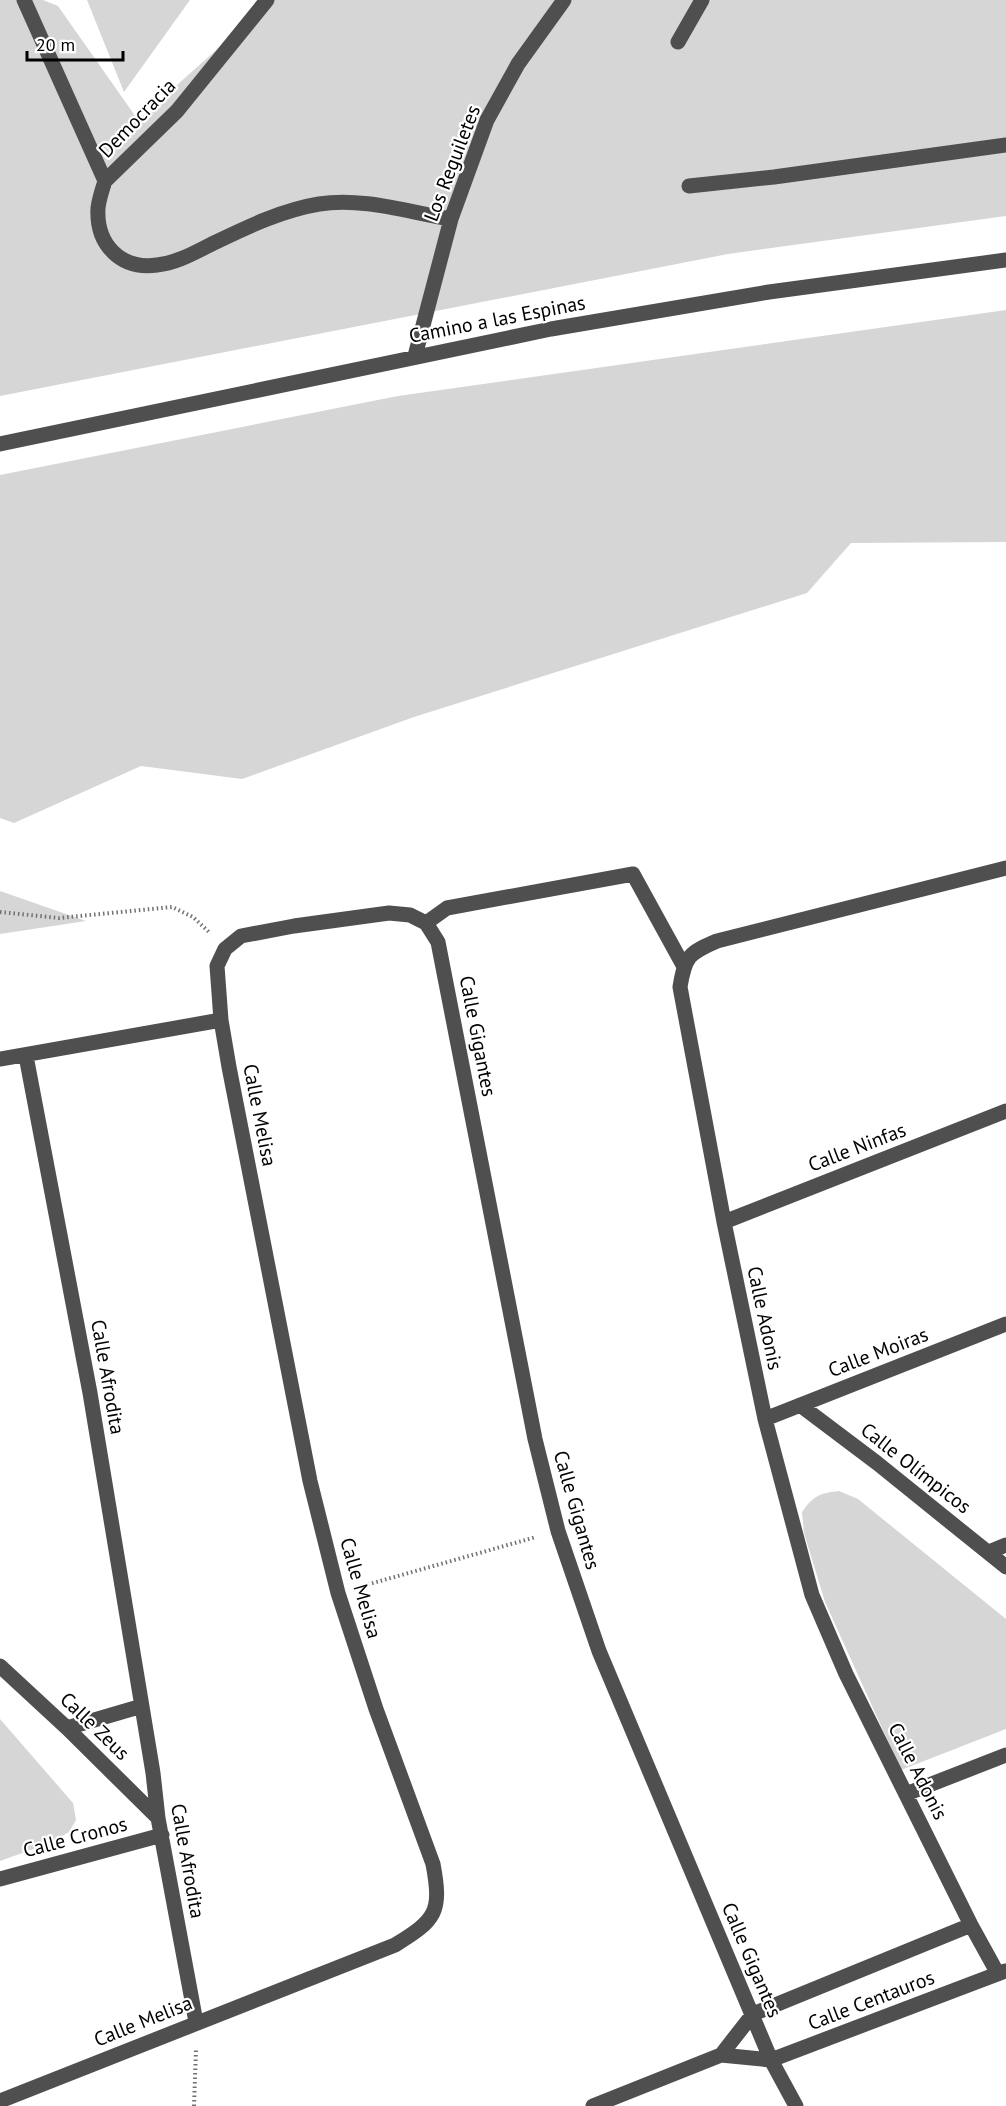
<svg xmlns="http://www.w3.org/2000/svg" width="1006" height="2106" font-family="'PT Sans',sans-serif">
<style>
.green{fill:#d6d6d6}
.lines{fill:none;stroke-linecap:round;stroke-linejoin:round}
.path{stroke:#717171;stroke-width:4;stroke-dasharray:1.5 3;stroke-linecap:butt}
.minor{stroke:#4f4f4f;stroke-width:15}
.labels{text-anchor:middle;stroke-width:4.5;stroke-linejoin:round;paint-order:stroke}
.street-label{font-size:20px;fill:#000;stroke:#fff}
</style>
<rect width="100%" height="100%" fill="#fff"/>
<path class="green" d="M 0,0 L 43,0 L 58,6 L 138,120 L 272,0 L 1006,0 L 1006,216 L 728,254 L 0,396 Z
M 87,0 L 190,0 L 124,92 Z
M 1006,310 L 1006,542 L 851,543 L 807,593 L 414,717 L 242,779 L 141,766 L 14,823 L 0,818 L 0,475 L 398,396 Z
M 0,891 L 86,921 L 0,934 Z
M 839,1491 L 858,1499 L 1006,1619 L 1006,1729 L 901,1770 L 825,1602 L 804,1533 L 802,1512 C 813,1496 820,1493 839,1491 Z
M 0,1719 L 73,1803 L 76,1820 L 69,1832 L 50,1843 L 0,1861 Z"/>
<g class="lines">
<path class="path" d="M 0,912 L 59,918 L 172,907 L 193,917 L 210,933
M 359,1587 L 536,1537
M 194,2106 L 196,2050"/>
<path class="minor" d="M 24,0 L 105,181
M 678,42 L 702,0
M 105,181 C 102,190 99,199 98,208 C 96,244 120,270 157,265 C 178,263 197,251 216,242 C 249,226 283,210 319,204 C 362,197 408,212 451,219
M 105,181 L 177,111 L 267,0
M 689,186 L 774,177 L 1006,145
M 415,356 L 451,219 L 487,120 L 518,64 L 564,0
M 0,444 L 551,329 L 769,292 L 1006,260
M 426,923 L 447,908 L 633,874 L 683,965
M 26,1056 L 90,1393 L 153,1773 L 158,1818 L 196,2022
M 0,1059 L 221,1020
M 724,1222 L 1006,1111
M 800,1405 L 877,1463 L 1006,1567
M 765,1419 L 1006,1324
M 989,1552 L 1006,1545
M 0,1666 L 67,1728 L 158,1818
M 67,1728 L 142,1706
M 906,1794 L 1006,1755
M 0,1879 L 162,1835
M 998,1974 L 971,1925 L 846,1674 L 812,1595 L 765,1419 L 724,1222 L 680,987 C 685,956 689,953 717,941 L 1006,868
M 721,2055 L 753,2014 L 971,1925
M 0,2101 L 395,1945 C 436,1920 442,1912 433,1864 L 376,1709 L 338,1593 L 310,1481 L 229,1067 L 221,1020 L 217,966 L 225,949 L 241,936 L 294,926 L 389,913 L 410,915 L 426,923 L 438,942 L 535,1439 L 558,1531 L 599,1651 L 771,2060 L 796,2106
M 593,2106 L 721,2055 L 771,2060 L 1005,1971"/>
</g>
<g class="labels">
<g class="street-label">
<text transform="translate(137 118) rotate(-46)" y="7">Democracia</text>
<text transform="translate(452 163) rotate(-69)" y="7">Los Reguiletes</text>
<text transform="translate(497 319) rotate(-11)" y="7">Camino a las Espinas</text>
<text transform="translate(478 1036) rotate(79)" y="7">Calle Gigantes</text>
<text transform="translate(260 1115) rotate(79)" y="7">Calle Melisa</text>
<text transform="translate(857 1147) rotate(-21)" y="7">Calle Ninfas</text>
<text transform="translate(765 1318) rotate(78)" y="7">Calle Adonis</text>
<text transform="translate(878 1352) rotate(-21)" y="7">Calle Moiras</text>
<text transform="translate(108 1377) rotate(80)" y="7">Calle Afrodita</text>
<text transform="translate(916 1468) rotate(38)" y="7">Calle Olímpicos</text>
<text transform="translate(577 1510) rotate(74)" y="7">Calle Gigantes</text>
<text transform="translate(361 1588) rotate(74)" y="7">Calle Melisa</text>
<text transform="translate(95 1726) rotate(44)" y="7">Calle Zeus</text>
<text transform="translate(918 1771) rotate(63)" y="7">Calle Adonis</text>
<text transform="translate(75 1837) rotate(-15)" y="7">Calle Cronos</text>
<text transform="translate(188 1861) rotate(80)" y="7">Calle Afrodita</text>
<text transform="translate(752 1960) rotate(67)" y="7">Calle Gigantes</text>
<text transform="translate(871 2000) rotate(-21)" y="7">Calle Centauros</text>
<text transform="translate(143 2021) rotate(-22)" y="7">Calle Melisa</text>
</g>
</g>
<path d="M27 51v9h96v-9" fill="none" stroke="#000000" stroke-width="3"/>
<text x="36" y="51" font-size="18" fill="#000000" stroke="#ffffff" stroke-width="4.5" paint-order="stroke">20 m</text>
</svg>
